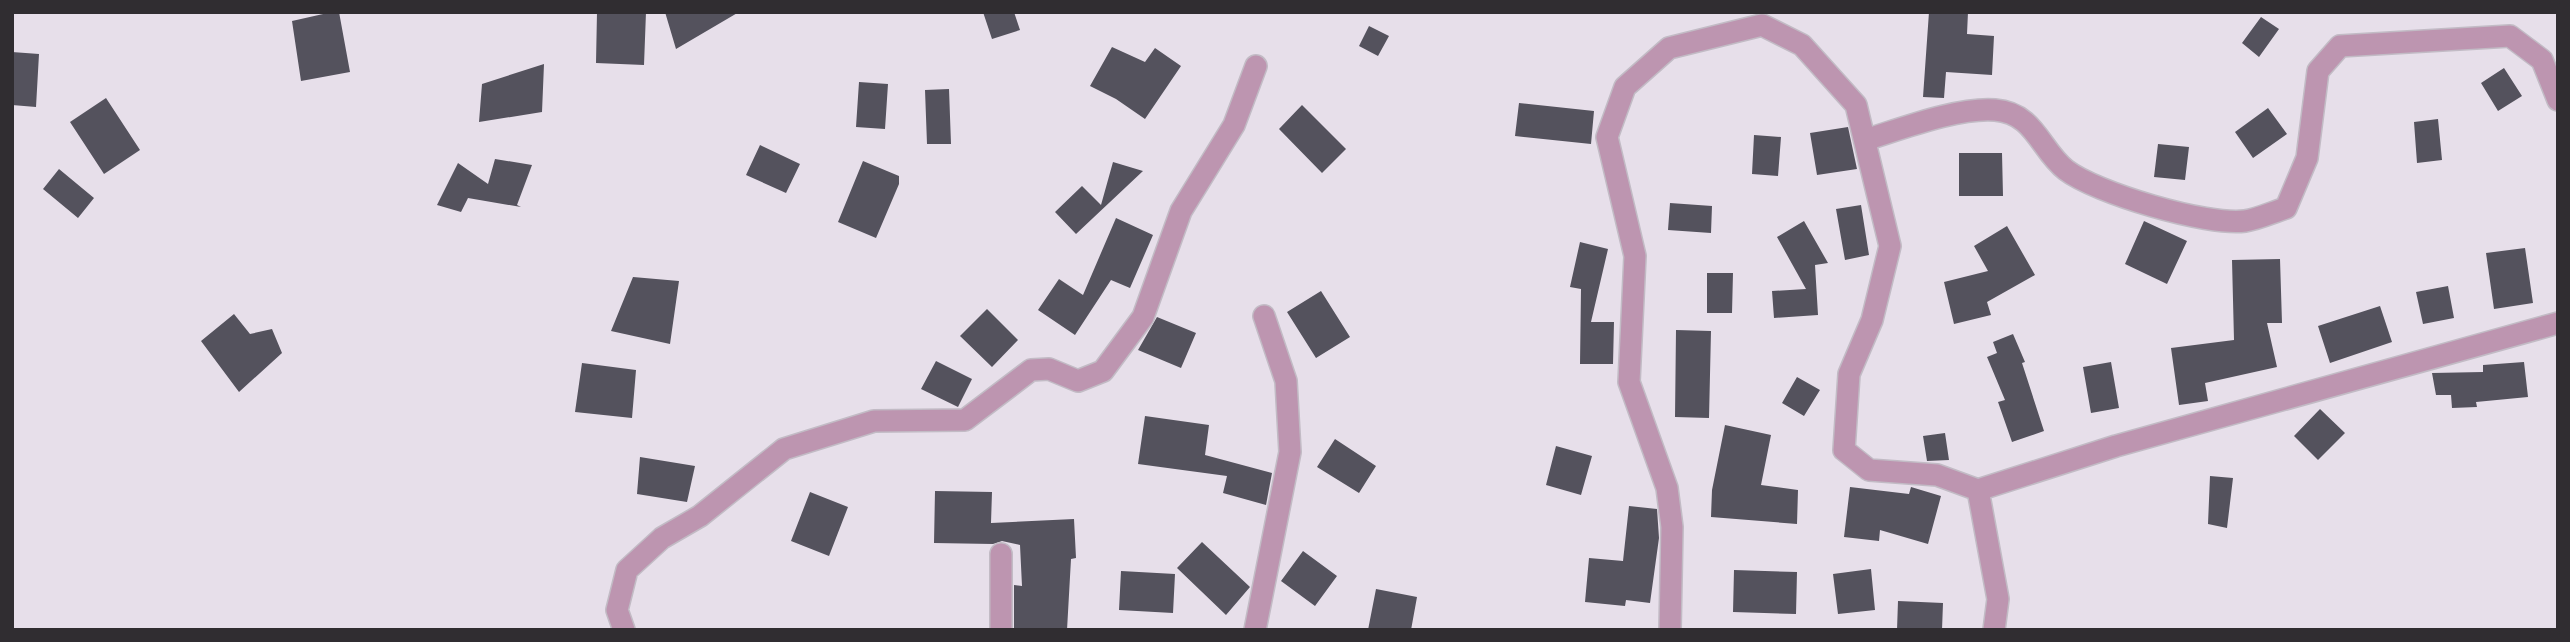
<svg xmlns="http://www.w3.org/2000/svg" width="2570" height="642" font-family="Rubik,sans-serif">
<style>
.building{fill:#54525d}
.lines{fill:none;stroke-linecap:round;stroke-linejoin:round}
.minor-casing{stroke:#c2bbc5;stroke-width:24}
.minor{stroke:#bd95b0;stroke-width:21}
</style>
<rect width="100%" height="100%" fill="#e7dfea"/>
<path class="building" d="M 332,12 L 339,12 L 350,72 L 301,81 L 292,21 Z
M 597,12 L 646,12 L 644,65 L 596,63 Z
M 665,12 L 739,12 L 676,49 Z
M 983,12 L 1014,12 L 1020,30 L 992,39 Z
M 1929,12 L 1968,12 L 1967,34 L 1994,36 L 1992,75 L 1946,72 L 1944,98 L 1923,97 Z
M 2261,17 L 2279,29 L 2259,57 L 2242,43 Z
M 1369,26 L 1389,36 L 1378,56 L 1359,46 Z
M 1112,47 L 1145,62 L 1155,48 L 1181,66 L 1145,119 L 1116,99 L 1090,86 Z
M 12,52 L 39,54 L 36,107 L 12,105 Z
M 544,64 L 542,112 L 479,122 L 482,84 Z
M 2504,68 L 2522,96 L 2498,111 L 2481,83 Z
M 859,82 L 888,84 L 885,129 L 856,127 Z
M 949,89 L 951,144 L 927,144 L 925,90 Z
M 106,98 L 140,150 L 104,174 L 70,122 Z
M 1519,103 L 1594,111 L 1591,144 L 1515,136 Z
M 1302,105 L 1346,149 L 1322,173 L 1279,129 Z
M 2268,108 L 2287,134 L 2253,158 L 2235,132 Z
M 2438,119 L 2442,160 L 2417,163 L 2414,122 Z
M 1848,127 L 1857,169 L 1817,175 L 1810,133 Z
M 1754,135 L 1781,137 L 1778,176 L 1752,174 Z
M 2158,144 L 2189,147 L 2185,180 L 2154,177 Z
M 760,145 L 800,164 L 786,193 L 746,175 Z
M 1959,153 L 2002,153 L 2003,196 L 1959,196 Z
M 495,159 L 532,165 L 517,205 L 521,207 L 468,198 L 461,212 L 437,205 L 458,163 L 488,184 Z
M 863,161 L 899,176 L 899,184 L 876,238 L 838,222 Z
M 1113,162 L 1143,171 L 1076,234 L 1055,212 L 1082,186 L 1101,205 Z
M 59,169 L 94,198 L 78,218 L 43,189 Z
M 1670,203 L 1712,206 L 1711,233 L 1668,230 Z
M 1861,205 L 1869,255 L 1845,260 L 1836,209 Z
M 1116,218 L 1153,235 L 1130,288 L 1111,280 L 1075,335 L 1038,310 L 1059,279 L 1083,295 Z
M 1804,221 L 1828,263 L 1815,265 L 1818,315 L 1774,318 L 1772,291 L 1806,289 L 1777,237 Z
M 2144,221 L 2187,241 L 2167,284 L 2125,264 Z
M 2007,226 L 2035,275 L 1987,302 L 1991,315 L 1954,324 L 1944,282 L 1988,271 L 1974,246 Z
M 1580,242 L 1608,249 L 1591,322 L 1614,322 L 1613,364 L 1580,364 L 1581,289 L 1570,287 Z
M 2525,248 L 2533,303 L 2494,309 L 2486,253 Z
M 2280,259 L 2282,323 L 2267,323 L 2277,367 L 2205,383 L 2208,401 L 2179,405 L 2171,348 L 2234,340 L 2232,260 Z
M 1707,273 L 1733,273 L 1732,313 L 1707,313 Z
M 633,277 L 679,281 L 670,344 L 611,331 Z
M 2448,286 L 2454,318 L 2423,324 L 2416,292 Z
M 1321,291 L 1350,337 L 1316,358 L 1287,312 Z
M 2380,306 L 2392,342 L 2330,363 L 2318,326 Z
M 987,309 L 1018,340 L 992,367 L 960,336 Z
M 234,314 L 250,334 L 272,329 L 282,353 L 239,392 L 201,341 Z
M 1157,317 L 1196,333 L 1181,368 L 1138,350 Z
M 1676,330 L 1711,331 L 1709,418 L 1675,417 Z
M 2013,334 L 2025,362 L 2022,363 L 2044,431 L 2012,442 L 1998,402 L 2005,400 L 1987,357 L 1997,353 L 1993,342 Z
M 936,361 L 972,379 L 958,407 L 921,389 Z
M 2111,362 L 2119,408 L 2091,413 L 2083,367 Z
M 2524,362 L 2528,397 L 2476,402 L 2477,407 L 2452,408 L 2451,395 L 2436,395 L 2432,373 L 2483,372 L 2483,365 Z
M 582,363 L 636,370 L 632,418 L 575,412 Z
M 1797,377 L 1820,390 L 1804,416 L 1782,403 Z
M 2320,409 L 2345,433 L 2318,460 L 2294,436 Z
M 1145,416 L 1209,425 L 1205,455 L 1272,473 L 1266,505 L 1223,493 L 1227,476 L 1138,464 Z
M 1725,425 L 1771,435 L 1761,485 L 1798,490 L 1797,524 L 1711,517 L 1712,490 Z
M 1945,433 L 1949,460 L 1927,461 L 1923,436 Z
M 1335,439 L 1376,466 L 1359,493 L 1317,467 Z
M 1556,446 L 1592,456 L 1581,495 L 1546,485 Z
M 640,457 L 695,466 L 687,502 L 637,494 Z
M 2210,476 L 2233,478 L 2227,528 L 2208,524 Z
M 1850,487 L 1909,494 L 1911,487 L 1941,496 L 1928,544 L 1880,530 L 1879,541 L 1844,537 Z
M 935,491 L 992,492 L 991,523 L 1074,519 L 1076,558 L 1071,559 L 1067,630 L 1014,630 L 1014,585 L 1022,586 L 1020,545 L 1002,541 L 993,544 L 934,543 Z
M 810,492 L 848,507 L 829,556 L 791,541 Z
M 1629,506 L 1657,509 L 1659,538 L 1650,603 L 1626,600 L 1625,606 L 1585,602 L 1589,558 L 1623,561 Z
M 1202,542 L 1250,587 L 1226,615 L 1177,568 Z
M 1303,551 L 1337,576 L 1315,606 L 1281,581 Z
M 1871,569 L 1875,610 L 1838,614 L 1833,574 Z
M 1734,570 L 1797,572 L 1796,614 L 1733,612 Z
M 1121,571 L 1175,574 L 1173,613 L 1119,610 Z
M 1376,589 L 1417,597 L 1411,630 L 1368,630 Z
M 1898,601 L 1943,603 L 1942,630 L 1897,630 Z"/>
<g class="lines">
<defs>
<path id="minor" d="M 1865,140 C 1901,129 1958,107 1995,110 C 2035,113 2040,150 2066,170 C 2096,193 2207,226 2245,221 C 2258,219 2273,212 2286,208 L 2307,158 L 2318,71 L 2340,46 L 2510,36 L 2542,60 L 2558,100
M 1978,490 L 2116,446 L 2558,323
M 624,630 L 617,610 L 627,570 L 662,538 L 700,516 L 784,449 L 874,421 L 965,420 L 1031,370 L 1049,369 L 1078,381 L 1103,371 L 1143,317 L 1181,211 L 1234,125 L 1256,66
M 1001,630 L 1001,554
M 1255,630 L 1290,452 L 1286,381 L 1264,316
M 1670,630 L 1672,527 L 1667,488 L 1629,382 L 1635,256 L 1607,137 L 1625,87 L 1669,48 L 1762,25 L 1802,45 L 1856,105 L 1890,246 L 1872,320 L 1849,374 L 1844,450 L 1869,470 L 1937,475 L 1978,490 L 1998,599 L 1994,630"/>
</defs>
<use href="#minor" class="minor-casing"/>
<use href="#minor" class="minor"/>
</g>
<rect width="2570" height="642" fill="none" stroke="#302d31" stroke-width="28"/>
</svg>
